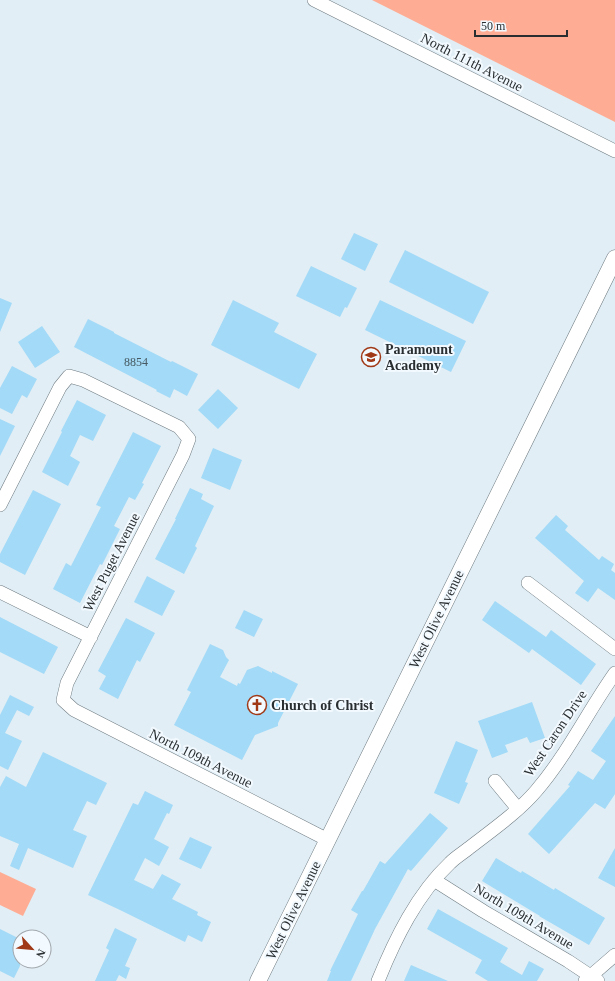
<svg xmlns="http://www.w3.org/2000/svg" width="615" height="981" font-family="Georgia,serif">
<style>
.green{fill:#fead94}
.building{fill:#a2daf7}
.lines{fill:none;stroke-linecap:round;stroke-linejoin:round}
.minor-casing{stroke:#6f7b81;stroke-width:14}
.major-casing{stroke:#6f7b81;stroke-width:17}
.minor{stroke:#fff;stroke-width:13}
.major{stroke:#fff;stroke-width:16}
.labels{text-anchor:middle;stroke-width:4;stroke-linejoin:round;paint-order:stroke}
.number-label{font-size:12px;fill:#475962}
.street-label{font-size:14px;fill:#292e31;stroke:#f2faff}
.poi-label{font-size:14px;font-weight:bold;fill:#292e31;stroke:#f2faff;text-anchor:start}
</style>
<rect width="100%" height="100%" fill="#e1eef5"/>
<path class="green" d="M 372,0 L 615,0 L 615,122 Z
M 0,872 L 36,889 L 23,916 L 0,905 Z"/>
<path class="building" d="M 354,233 L 378,244 L 365,271 L 341,259 Z
M 405,250 L 489,292 L 473,324 L 389,282 Z
M 311,266 L 357,288 L 347,308 L 345,307 L 340,317 L 296,296 Z
M 0,298 L 12,303 L 0,332 Z
M 233,300 L 279,323 L 274,332 L 317,354 L 299,389 L 211,345 Z
M 380,300 L 466,341 L 451,372 L 365,330 Z
M 88,319 L 114,332 L 114,333 L 171,362 L 172,361 L 198,374 L 187,396 L 174,389 L 170,398 L 156,391 L 157,390 L 74,347 Z
M 42,326 L 60,352 L 35,368 L 18,342 Z
M 12,366 L 37,379 L 27,398 L 22,395 L 12,414 L 0,408 L 0,388 Z
M 218,389 L 238,408 L 218,429 L 198,410 Z
M 77,400 L 106,415 L 93,441 L 80,435 L 70,456 L 80,462 L 68,486 L 42,472 L 62,432 L 61,431 Z
M 0,419 L 15,426 L 0,456 Z
M 133,432 L 161,446 L 142,483 L 144,484 L 135,500 L 129,497 L 114,526 L 120,529 L 102,565 L 100,564 L 80,603 L 53,589 L 66,563 L 71,566 L 101,507 L 96,505 Z
M 213,448 L 242,460 L 230,490 L 201,478 Z
M 190,488 L 203,494 L 201,499 L 214,506 L 195,546 L 197,548 L 184,574 L 155,559 L 176,519 L 175,519 Z
M 33,490 L 61,504 L 25,575 L 0,562 L 0,554 Z
M 556,515 L 568,526 L 565,530 L 599,560 L 602,556 L 614,564 L 611,570 L 615,573 L 615,600 L 598,588 L 588,602 L 575,593 L 584,581 L 535,538 Z
M 147,576 L 175,591 L 162,616 L 134,602 Z
M 495,601 L 546,637 L 551,630 L 596,664 L 581,685 L 532,649 L 529,653 L 482,620 Z
M 244,610 L 263,619 L 254,637 L 235,628 Z
M 0,617 L 58,647 L 44,674 L 0,652 Z
M 126,618 L 155,633 L 140,662 L 137,660 L 118,699 L 99,689 L 106,676 L 98,671 Z
M 210,644 L 223,650 L 226,657 L 229,660 L 220,677 L 237,686 L 238,683 L 240,684 L 247,670 L 258,666 L 272,673 L 272,671 L 298,684 L 278,723 L 278,726 L 255,735 L 242,760 L 174,725 L 191,692 L 187,690 Z
M 10,695 L 34,707 L 29,716 L 17,710 L 5,733 L 22,741 L 8,770 L 0,766 L 0,715 Z
M 532,702 L 545,738 L 530,743 L 527,737 L 505,745 L 508,752 L 492,758 L 478,721 Z
M 615,716 L 615,794 L 605,809 L 595,803 L 549,854 L 528,834 L 570,786 L 568,785 L 578,771 L 593,780 L 606,761 L 591,751 Z
M 456,741 L 478,750 L 465,782 L 468,783 L 459,804 L 434,793 Z
M 43,752 L 107,783 L 96,805 L 87,801 L 73,830 L 87,836 L 73,868 L 28,848 L 19,870 L 10,866 L 19,844 L 0,836 L 0,787 L 6,776 L 26,787 Z
M 145,791 L 173,805 L 169,814 L 167,813 L 154,839 L 169,847 L 159,866 L 145,858 L 134,880 L 153,889 L 162,874 L 181,884 L 172,899 L 198,912 L 197,915 L 211,922 L 202,942 L 188,935 L 185,942 L 120,910 L 88,895 L 133,803 L 138,805 Z
M 430,813 L 448,828 L 411,871 L 408,869 L 375,929 L 351,981 L 327,981 L 331,971 L 330,971 L 358,914 L 351,910 L 362,891 L 363,891 L 380,861 L 385,864 Z
M 190,837 L 212,847 L 201,869 L 179,859 Z
M 615,848 L 615,887 L 598,878 Z
M 496,858 L 521,873 L 522,871 L 554,890 L 555,888 L 605,918 L 589,945 L 539,916 L 540,916 L 482,881 Z
M 438,909 L 508,948 L 500,962 L 522,975 L 529,961 L 544,969 L 537,981 L 488,981 L 475,973 L 482,960 L 427,929 Z
M 115,928 L 137,939 L 125,966 L 130,968 L 126,979 L 119,975 L 116,981 L 95,981 L 109,950 L 106,948 Z
M 0,929 L 20,939 L 20,966 L 14,978 L 0,971 Z
M 411,965 L 448,981 L 404,981 Z"/>
<g class="lines">
<defs>
<path id="minor" d="M 314,0 L 615,151
M 0,505 L 60,387 L 69,376 L 83,380 L 179,427 L 189,439 L 183,455 L 67,683 L 63,700 L 74,710 L 328,840
M 528,583 L 615,649
M 0,592 L 91,637
M 495,781 L 518,809
M 434,880 L 483,911 L 568,961 L 598,981
M 378,981 C 395,939 417,894 450,863 C 456,857 463,853 469,848 C 492,830 517,813 536,791 C 567,755 588,711 615,673
M 585,981 L 615,955"/>
<path id="major" d="M 258,981 L 615,258"/>
</defs>
<use href="#minor" class="minor-casing"/>
<use href="#major" class="major-casing"/>
<use href="#minor" class="minor"/>
<use href="#major" class="major"/>
</g>
<defs>
<symbol id="school-ring" viewBox="-11 -11 22 22"><circle r="9.5" fill="#f2faff" stroke="#a03917" stroke-width="1.5"/><path d="M0-5L7-2L0 1L-7-2ZM-4 1L0 2.5L4 1V4Q0 6-4 4Z" fill="#a03917"/></symbol>
<symbol id="church-ring" viewBox="-11 -11 22 22"><circle r="9.5" fill="#f2faff" stroke="#a03917" stroke-width="1.5"/><path d="M-1.2-6h2.4v3.5h3.3v2.4h-3.3V6h-2.4V-.1h-3.3v-2.4h3.3Z" fill="#a03917"/></symbol>
</defs>
<g fill-rule="evenodd">
<use href="#school-ring" x="360" y="346" width="22" height="22"/>
<use href="#church-ring" x="246" y="694" width="22" height="22"/>
</g>
<g class="labels">
<g class="number-label">
<text x="136" y="366">8854</text>
</g>
<g class="street-label">
<text transform="translate(472 62) rotate(27)" y="5">North 111th Avenue</text>
<text transform="translate(111 562) rotate(-63)" y="5">West Puget Avenue</text>
<text transform="translate(436 619) rotate(-64)" y="5">West Olive Avenue</text>
<text transform="translate(555 733) rotate(-56)" y="5">West Caron Drive</text>
<text transform="translate(201 758) rotate(27)" y="5">North 109th Avenue</text>
<text transform="translate(293 910) rotate(-64)" y="5">West Olive Avenue</text>
<text transform="translate(524 916) rotate(31)" y="5">North 109th Avenue</text>
</g>
<g class="poi-label">
<text x="385" y="354">Paramount<tspan x="385" dy="16">Academy</tspan></text>
<text x="271" y="710">Church of Christ</text>
</g>
</g>
<g transform="translate(32 949) rotate(117)"><circle r="19" fill="#f2faff" stroke="#a2a8ad"/>
<path d="M0-3L7 15L0 10L-7 15Z" fill="#a03917"/>
<text y="-6" font-size="11" font-weight="bold" text-anchor="middle" fill="#292e31">N</text>
</g>
<path d="M475 30v6h92v-6" fill="none" stroke="#292e31" stroke-width="2"/>
<text x="481" y="30" font-size="12" fill="#292e31" stroke="#f2faff" stroke-width="3" paint-order="stroke">50 m</text>
</svg>
